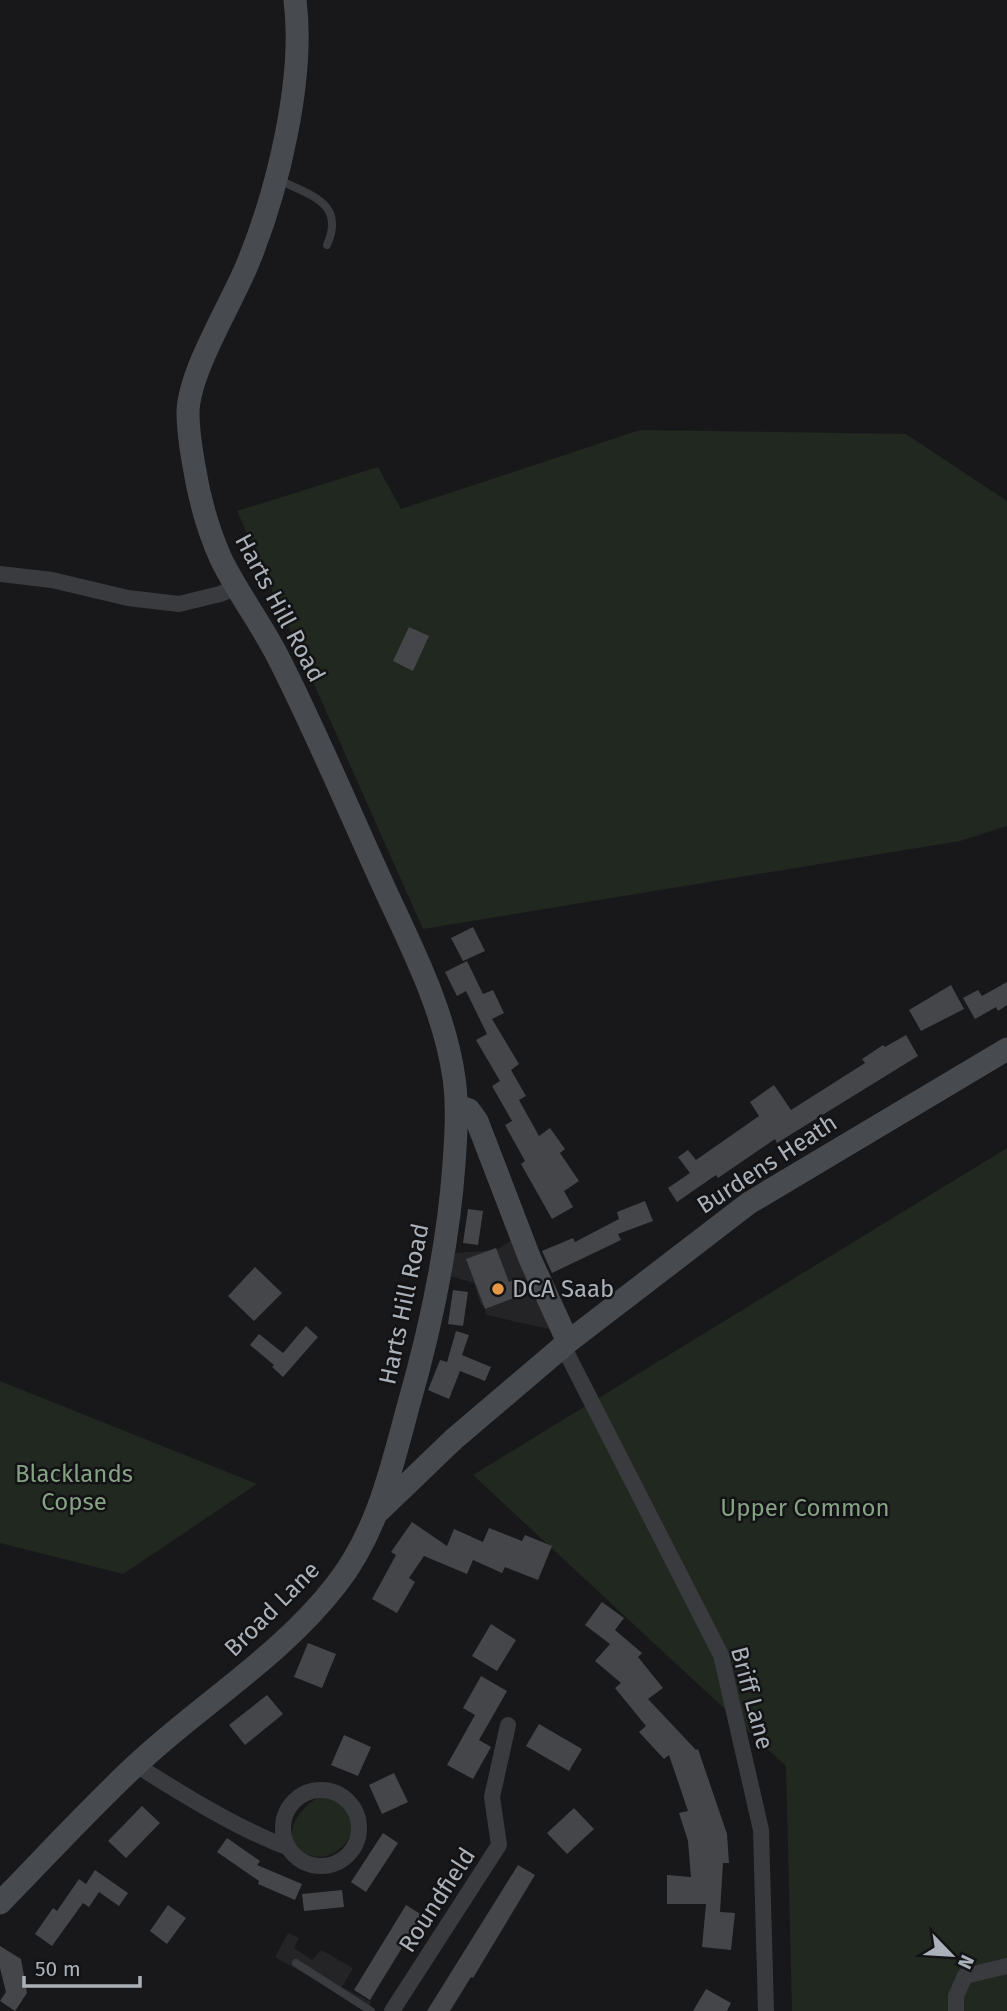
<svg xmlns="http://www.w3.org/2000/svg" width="1007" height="2011" font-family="'Fira Sans',sans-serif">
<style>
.built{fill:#242427}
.green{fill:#202820}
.building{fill:#45464a}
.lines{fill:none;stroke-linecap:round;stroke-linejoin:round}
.lane{stroke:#393b3f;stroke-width:8}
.street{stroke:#393b3f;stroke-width:16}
.secondary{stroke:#474a4f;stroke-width:23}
.poi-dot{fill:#e69744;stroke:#131315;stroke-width:2.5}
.labels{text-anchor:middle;stroke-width:5;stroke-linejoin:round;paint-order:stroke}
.street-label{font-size:24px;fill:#abb1b9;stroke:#131315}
.poi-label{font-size:24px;fill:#abb1b9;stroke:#131315;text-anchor:start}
.park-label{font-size:24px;fill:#86a284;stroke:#131315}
</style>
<rect width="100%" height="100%" fill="#18181a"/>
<path class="built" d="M 513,1239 L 554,1328 L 548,1327 L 549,1329 L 486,1315 L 485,1309 L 487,1307 L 481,1305 L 474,1283 L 450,1276 L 455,1253 L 496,1250 Z
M 288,1933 L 299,1938 L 294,1948 L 312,1960 L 321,1950 L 353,1968 L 342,1987 L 371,2002 L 369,2011 L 275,1957 Z"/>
<path class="green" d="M 640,430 L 906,434 L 1007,501 L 1007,826 L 960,841 L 423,929 L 237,511 L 378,467 L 401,509 Z
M 1007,1148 L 1007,2011 L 792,2011 L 786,1766 L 473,1475 Z
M 0,1381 L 257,1484 L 123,1574 L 0,1543 Z
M 324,1794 C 330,1795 339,1796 344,1800 C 370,1822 339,1869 306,1854 C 274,1839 302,1804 324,1794 Z"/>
<path class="building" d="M 409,627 L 429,636 L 413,671 L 393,661 Z
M 473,927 L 485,951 L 463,961 L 451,938 Z
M 467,961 L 483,994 L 493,990 L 504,1013 L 492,1019 L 519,1064 L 511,1070 L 526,1096 L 519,1100 L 539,1136 L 550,1128 L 565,1149 L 560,1153 L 579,1181 L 564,1191 L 573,1207 L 552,1219 L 521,1164 L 525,1161 L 505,1125 L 512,1121 L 492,1086 L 500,1081 L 476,1040 L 487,1034 L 466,991 L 457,996 L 445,972 Z
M 1007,982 L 1007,1005 L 998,1011 L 996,1007 L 975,1019 L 963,998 L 978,990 L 982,996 Z
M 951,985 L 964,1009 L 921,1031 L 909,1010 Z
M 906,1035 L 918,1056 L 777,1143 L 775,1139 L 718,1178 L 716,1175 L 677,1202 L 668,1188 L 690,1173 L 678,1157 L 688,1150 L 696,1160 L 759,1116 L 750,1102 L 774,1085 L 791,1110 L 865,1063 L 862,1059 L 883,1045 L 885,1047 Z
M 645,1201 L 653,1221 L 618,1234 L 621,1240 L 552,1273 L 542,1251 L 573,1238 L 575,1242 L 619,1219 L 617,1212 Z
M 468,1209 L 483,1211 L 478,1245 L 463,1243 Z
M 496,1248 L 509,1282 L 516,1279 L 522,1295 L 485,1309 L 466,1259 Z
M 255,1267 L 282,1293 L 254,1321 L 228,1296 Z
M 453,1290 L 468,1292 L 463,1326 L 448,1324 Z
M 306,1326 L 318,1337 L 283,1377 L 272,1367 L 274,1365 L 250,1345 L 259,1334 L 283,1353 Z
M 456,1331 L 469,1335 L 462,1355 L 491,1367 L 485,1381 L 460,1371 L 449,1399 L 428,1390 L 440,1360 L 447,1362 Z
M 412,1522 L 447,1546 L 454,1529 L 483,1542 L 489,1528 L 522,1541 L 525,1535 L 552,1546 L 538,1580 L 505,1567 L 502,1573 L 473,1560 L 467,1574 L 424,1556 L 409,1578 L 415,1582 L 397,1613 L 372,1599 L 396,1555 L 391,1552 Z
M 602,1602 L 624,1618 L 615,1630 L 642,1653 L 638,1657 L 663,1688 L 648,1699 L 696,1750 L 698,1749 L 727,1834 L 729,1863 L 723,1863 L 720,1912 L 735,1913 L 731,1950 L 702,1947 L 706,1904 L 667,1904 L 667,1875 L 691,1877 L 688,1841 L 679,1813 L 688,1811 L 669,1755 L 664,1759 L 639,1732 L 646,1726 L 615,1688 L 621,1683 L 595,1661 L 610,1644 L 585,1625 Z
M 491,1624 L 516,1640 L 497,1671 L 472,1656 Z
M 308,1643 L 336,1654 L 322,1688 L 294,1677 Z
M 481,1676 L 507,1691 L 479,1740 L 491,1747 L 473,1779 L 447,1765 L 475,1715 L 463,1708 Z
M 267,1695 L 283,1714 L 245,1745 L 229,1725 Z
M 539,1724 L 582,1749 L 569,1771 L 526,1746 Z
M 344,1735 L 371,1747 L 358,1776 L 331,1765 Z
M 394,1773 L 408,1802 L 382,1814 L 369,1785 Z
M 142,1806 L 160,1823 L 126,1858 L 108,1841 Z
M 574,1808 L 594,1829 L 567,1854 L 547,1833 Z
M 383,1833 L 398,1843 L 366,1892 L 351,1882 Z
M 227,1838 L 260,1861 L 257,1865 L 302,1884 L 295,1900 L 258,1884 L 259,1881 L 217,1852 Z
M 518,1865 L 535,1875 L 473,1978 L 471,1977 L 450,2011 L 427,2011 Z
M 95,1870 L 128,1893 L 119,1906 L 99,1892 L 89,1907 L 83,1903 L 52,1946 L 35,1934 L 53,1908 L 57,1911 L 79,1879 L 86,1884 Z
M 342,1890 L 344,1907 L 304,1911 L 302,1894 Z
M 168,1905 L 186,1918 L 167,1944 L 150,1931 Z
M 406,1905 L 422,1915 L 370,2000 L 354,1990 Z
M 0,1946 L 21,1959 L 27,1993 L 15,2011 L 0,2001 L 6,1992 L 0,1968 Z
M 706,1989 L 731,2003 L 727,2011 L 693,2011 Z"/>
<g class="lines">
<path class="lane" d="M 277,179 C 309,195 346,202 327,245
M 296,1963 L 371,2011"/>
<path class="street" d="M 0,574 L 52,580 L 128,598 L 179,604 L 220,594 L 237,587
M 563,1346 L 721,1655 L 761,1830 L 766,2011
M 136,1765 C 182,1794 238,1829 289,1848
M283 1828a38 38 0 1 1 76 0a38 38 0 1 1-76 0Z
M 392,2011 L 499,1845 L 492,1797 L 508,1725
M 956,2011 L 956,1996 L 965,1976 L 1007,1966"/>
<path class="secondary" d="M 456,1105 L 469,1110 L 477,1121 L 530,1259 L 568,1342
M 379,1511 L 454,1439 L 568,1342 L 749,1203 L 1007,1049
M 0,1903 C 45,1857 89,1809 136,1765 C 201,1704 281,1656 336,1585 C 377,1533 391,1470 408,1407 C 431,1327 448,1248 454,1164 C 456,1136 458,1106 454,1078 C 445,1014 415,954 388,896 C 352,818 319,738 280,661 C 263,626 238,594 221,559 C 208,530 199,497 194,466 C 191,449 188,430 188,412 C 189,371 232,303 248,263 C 278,190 305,78 295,0"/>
</g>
<circle class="poi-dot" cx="498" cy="1289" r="7"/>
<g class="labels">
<g class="street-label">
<text transform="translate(280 608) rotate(62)" y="8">Harts Hill Road</text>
<text transform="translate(767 1164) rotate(-33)" y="8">Burdens Heath</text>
<text transform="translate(404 1304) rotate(-78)" y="8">Harts Hill Road</text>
<text transform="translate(272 1609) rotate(-45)" y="8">Broad Lane</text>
<text transform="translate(752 1698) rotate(75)" y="8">Briff Lane</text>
<text transform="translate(437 1900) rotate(-57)" y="8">Roundfield</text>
</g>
<g class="poi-label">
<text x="512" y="1297">DCA Saab</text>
</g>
<g class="park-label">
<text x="74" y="1482">Blacklands<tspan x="74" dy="28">Copse</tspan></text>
<text x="805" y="1516">Upper Common</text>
</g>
</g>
<g transform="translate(951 1955) rotate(115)" stroke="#131315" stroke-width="5" paint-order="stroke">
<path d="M0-5L12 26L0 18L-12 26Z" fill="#abb1b9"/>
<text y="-10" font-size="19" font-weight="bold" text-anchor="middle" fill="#abb1b9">N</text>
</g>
<path d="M24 1976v10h116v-10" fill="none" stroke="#abb1b9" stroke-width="3.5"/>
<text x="35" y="1976" font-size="21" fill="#abb1b9" stroke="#131315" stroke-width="5" paint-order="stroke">50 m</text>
</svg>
